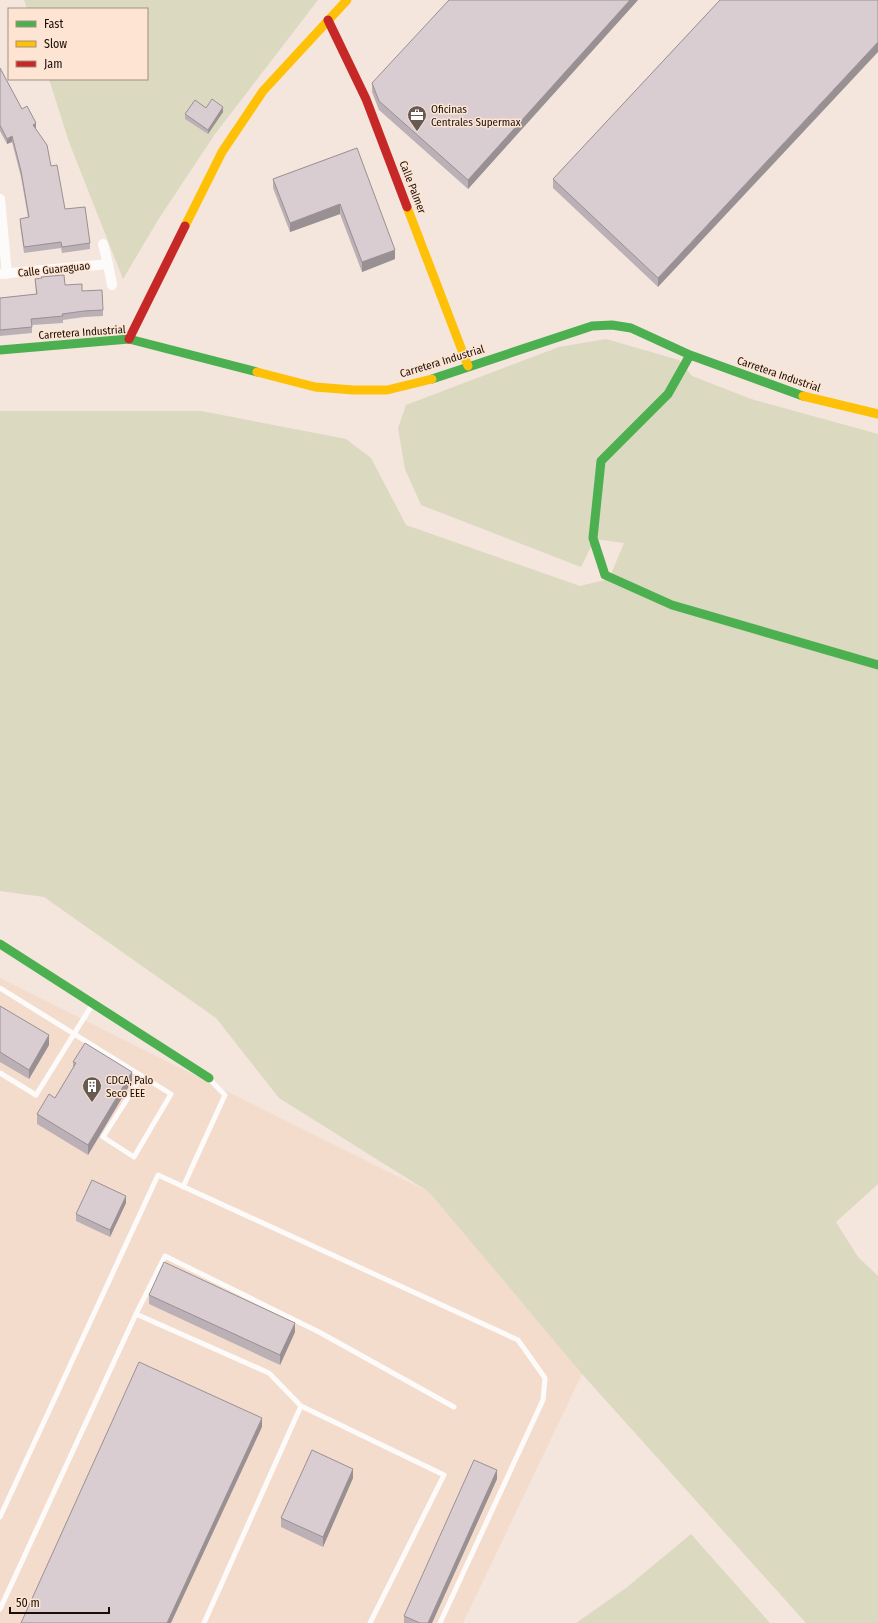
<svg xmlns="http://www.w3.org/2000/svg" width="878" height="1623" font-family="'Fira Sans Condensed',sans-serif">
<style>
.built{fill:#f3dccc}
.green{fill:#dbd9c0}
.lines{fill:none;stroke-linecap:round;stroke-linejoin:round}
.lane{stroke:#fdfbfa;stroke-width:5}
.street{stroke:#fdfbfa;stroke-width:10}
.fast{stroke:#4caf50;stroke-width:9}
.slow{stroke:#ffc107;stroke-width:9}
.jam{stroke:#c62828;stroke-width:9}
.wall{fill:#bbb0b5}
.shaded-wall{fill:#999093}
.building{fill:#dacdd2;stroke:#999093}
.labels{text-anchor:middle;stroke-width:3;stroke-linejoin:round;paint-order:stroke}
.poi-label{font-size:11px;fill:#190f08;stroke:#fee4d2;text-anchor:start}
.street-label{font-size:11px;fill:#190f08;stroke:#fee4d2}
</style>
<rect width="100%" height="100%" fill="#f4e6dc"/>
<path class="built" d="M 0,978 L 429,1192 L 582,1374 L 463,1623 L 0,1623 Z"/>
<path class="green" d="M 24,0 L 318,0 L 215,134 L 158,220 L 123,279 L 69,142 L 49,79 L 147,79 L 147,9 L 27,9 Z
M 606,339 L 679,360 L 692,376 L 751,399 L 878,434 L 878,1184 L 836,1222 L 858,1257 L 878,1276 L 878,1623 L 806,1623 L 582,1374 L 429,1192 L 279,1098 L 216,1018 L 44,897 L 0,891 L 0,411 L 201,411 L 346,439 L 371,458 L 406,525 L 580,586 L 609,579 L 624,543 L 595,539 L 581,567 L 421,505 L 405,469 L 398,428 L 406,405 L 559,347 Z
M 691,1534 L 770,1623 L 576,1623 L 626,1588 Z"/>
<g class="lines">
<path class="lane" d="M 0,988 L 171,1094 L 134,1157 L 103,1137 L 142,1076
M 0,1073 L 36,1095 L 92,1005
M 183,1187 L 225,1095 L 209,1079
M 136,1314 L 269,1373 L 301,1406
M 0,1517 L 158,1175 L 518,1340 L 545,1378 L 543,1400 L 440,1623
M 0,1609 L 136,1314 L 165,1256 L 319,1332 L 454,1407
M 204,1623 L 301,1406 L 444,1475 L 370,1623"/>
<path class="street" d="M 0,199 L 7,274
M 103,244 L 108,264 L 112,285
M 0,274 L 108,264"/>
<path class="fast" d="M 0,350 L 129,339 L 257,372
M 690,355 L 668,394 L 601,461 L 593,538 L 605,575 L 672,605 L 878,665
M 432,379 L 592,326 L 612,325 L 631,328 L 690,355 L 803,396
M 0,944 L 209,1078"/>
<path class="slow" d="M 407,207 L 468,366
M 185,226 L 222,152 L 263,91 L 347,0
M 257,372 L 315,387 L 353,390 L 387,390 L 432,379
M 803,396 L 878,414"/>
<path class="jam" d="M 328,20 L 366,99 L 407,207
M 129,339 L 185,226"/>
</g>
<path class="wall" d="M 638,0 L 468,189 L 379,110 L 372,92 L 372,83 Z
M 720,0 L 658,287 L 553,188 L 553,179 Z
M 0,68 L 22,109 L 36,129 L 51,166 L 65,209 L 90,243 L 90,249 L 62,253 L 61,248 L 24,253 L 20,224 L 20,219 L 28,217 L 21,177 L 12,142 L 7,144 L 0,131 Z
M 206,108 L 223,112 L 208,134 L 185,119 L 185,114 Z
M 357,148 L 395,259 L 362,272 L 340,214 L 290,232 L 273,188 L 273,179 Z
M 35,279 L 65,285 L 82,291 L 103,310 L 103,316 L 84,317 L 63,320 L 63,323 L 32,325 L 32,333 L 0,336 L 0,298 L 36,294 Z
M 0,1006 L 49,1045 L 29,1079 L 0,1062 Z
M 73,1062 L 132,1081 L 88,1155 L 37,1124 L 37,1114 L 55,1098 L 73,1068 Z
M 126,1203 L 110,1237 L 76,1221 L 76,1214 Z
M 149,1295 L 295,1332 L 280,1365 L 149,1304 Z
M 353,1478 L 323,1547 L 281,1527 L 281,1518 Z
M 497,1479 L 432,1623 L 404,1623 L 404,1616 Z"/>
<path class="shaded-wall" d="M 630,0 L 638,0 L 468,189 L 468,180 Z
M 878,42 L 878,52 L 658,287 L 658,278 Z
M 223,107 L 223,112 L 208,134 L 208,130 Z
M 36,123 L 36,129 L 33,125 Z
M 12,136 L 12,142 L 7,144 L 7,139 Z
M 340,204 L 340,214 L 290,232 L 290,223 Z
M 395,250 L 395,259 L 362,272 L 362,262 Z
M 49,1035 L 49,1045 L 29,1079 L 29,1070 Z
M 132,1072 L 132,1081 L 88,1155 L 88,1145 Z
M 126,1196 L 126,1203 L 110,1237 L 110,1230 Z
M 295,1323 L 295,1332 L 280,1365 L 280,1355 Z
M 262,1418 L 262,1427 L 171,1623 L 167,1623 Z
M 353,1469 L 353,1478 L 323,1547 L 323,1537 Z
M 497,1470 L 497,1479 L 432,1623 L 428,1623 Z"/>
<path class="building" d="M 449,0 L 630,0 L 468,180 L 379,101 L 372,83 Z
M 720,0 L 878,0 L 878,42 L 658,278 L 553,179 Z
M 0,68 L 22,109 L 27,106 L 36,123 L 33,125 L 47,145 L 51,166 L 57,165 L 65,209 L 85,207 L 90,243 L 62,247 L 61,242 L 24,247 L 20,219 L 29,217 L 21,171 L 12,136 L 7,139 L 0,125 Z
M 212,99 L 223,107 L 208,130 L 185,114 L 195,100 L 206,108 Z
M 357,148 L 395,250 L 362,262 L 340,204 L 290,223 L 273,179 Z
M 64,275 L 65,285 L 82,284 L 82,291 L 102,290 L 103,310 L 84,311 L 62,314 L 63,316 L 31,319 L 32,327 L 0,330 L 0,298 L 37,294 L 35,279 L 42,278 L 41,277 Z
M 0,1006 L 49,1035 L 29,1070 L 0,1052 Z
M 85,1043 L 132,1072 L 88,1145 L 37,1114 L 49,1094 L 55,1098 L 76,1063 L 73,1062 Z
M 92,1180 L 126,1196 L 110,1230 L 76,1214 Z
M 164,1262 L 295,1323 L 280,1355 L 149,1295 Z
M 139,1362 L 262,1418 L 167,1623 L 21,1623 Z
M 312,1450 L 353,1469 L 323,1537 L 281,1518 Z
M 474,1460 L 497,1470 L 428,1623 L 420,1623 L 404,1616 Z"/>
<defs>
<symbol id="office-pin" viewBox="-11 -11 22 30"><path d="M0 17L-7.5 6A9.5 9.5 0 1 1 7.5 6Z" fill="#665a52" stroke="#fee4d2"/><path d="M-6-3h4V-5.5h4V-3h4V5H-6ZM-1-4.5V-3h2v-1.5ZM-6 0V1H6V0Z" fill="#fff"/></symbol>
<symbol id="building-pin" viewBox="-11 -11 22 30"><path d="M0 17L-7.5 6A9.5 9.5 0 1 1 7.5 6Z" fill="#665a52" stroke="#fee4d2"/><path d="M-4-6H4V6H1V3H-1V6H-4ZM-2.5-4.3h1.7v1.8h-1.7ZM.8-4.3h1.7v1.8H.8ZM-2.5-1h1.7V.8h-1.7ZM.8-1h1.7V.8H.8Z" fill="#fff"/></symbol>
</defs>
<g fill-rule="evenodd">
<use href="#office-pin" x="406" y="104" width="22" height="30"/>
<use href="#building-pin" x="81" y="1075" width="22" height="30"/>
</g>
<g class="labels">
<g class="poi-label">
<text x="431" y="113">Oficinas<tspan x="431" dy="13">Centrales Supermax</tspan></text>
<text x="106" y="1084">CDCA, Palo<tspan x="106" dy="13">Seco EEE</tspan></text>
</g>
<g class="street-label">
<text transform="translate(413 187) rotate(69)" y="4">Calle Palmer</text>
<text transform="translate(54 269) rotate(-6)" y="4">Calle Guaraguao</text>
<text transform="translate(82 332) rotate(-4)" y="4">Carretera Industrial</text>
<text transform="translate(442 361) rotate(-17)" y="4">Carretera Industrial</text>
<text transform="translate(779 374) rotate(19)" y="4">Carretera Industrial</text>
</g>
</g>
<rect x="8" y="8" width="140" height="72" fill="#fee4d2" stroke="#a28f81"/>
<rect x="16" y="21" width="20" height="6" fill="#4caf50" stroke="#a28f81"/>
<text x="44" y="28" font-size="12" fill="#190f08">Fast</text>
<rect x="16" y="41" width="20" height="6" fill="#ffc107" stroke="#a28f81"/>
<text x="44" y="48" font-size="12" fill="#190f08">Slow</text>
<rect x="16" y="61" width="20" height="6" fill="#c62828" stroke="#a28f81"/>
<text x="44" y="68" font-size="12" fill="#190f08">Jam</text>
<path d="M10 1607v6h99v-6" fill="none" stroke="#190f08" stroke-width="2"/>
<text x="16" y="1607" font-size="12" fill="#190f08" stroke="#fee4d2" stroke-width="3" paint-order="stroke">50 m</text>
</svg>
